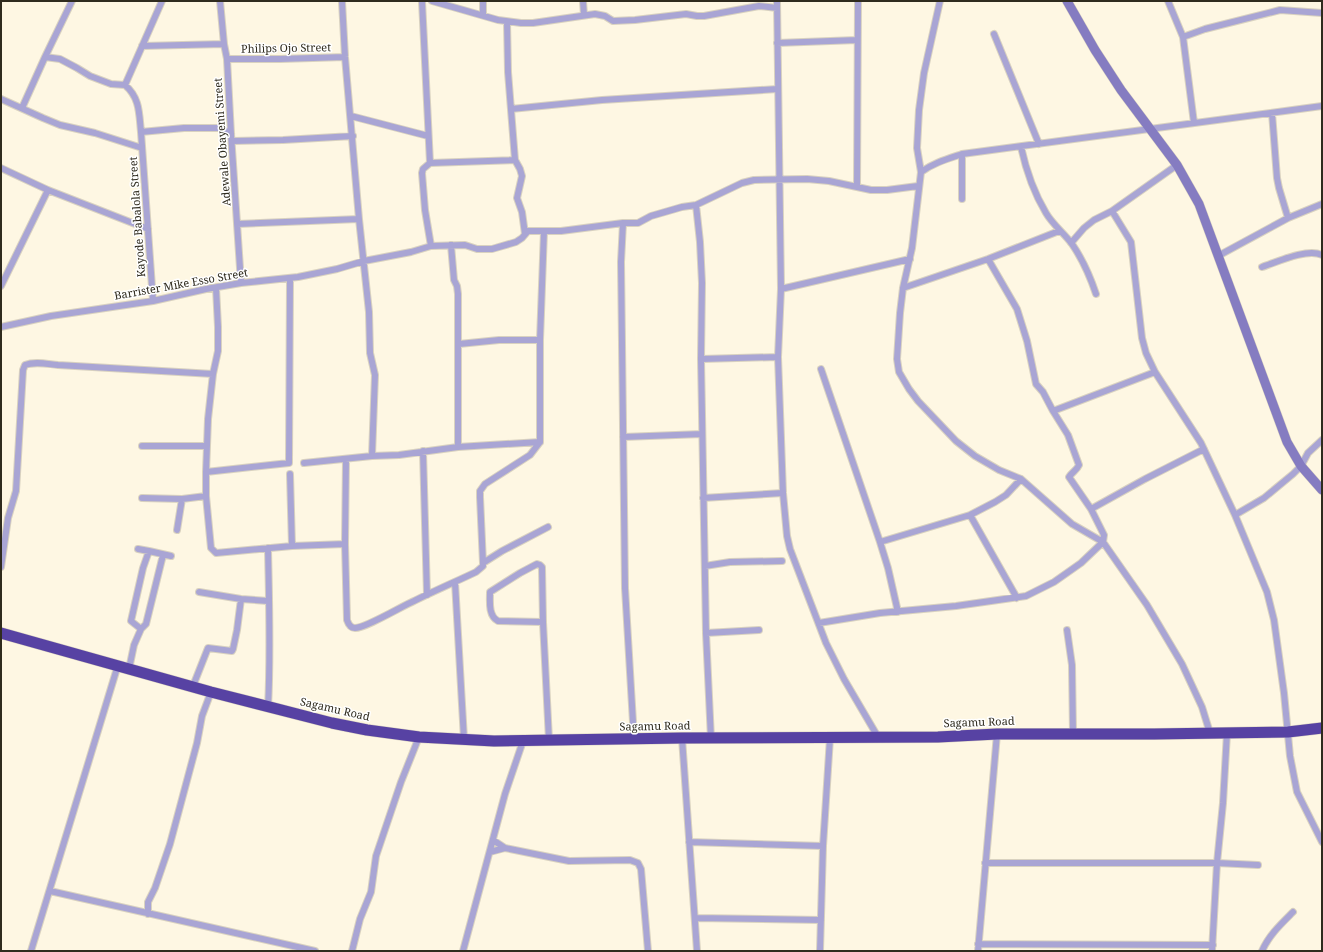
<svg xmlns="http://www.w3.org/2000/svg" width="1323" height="952" font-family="'Noto Serif',serif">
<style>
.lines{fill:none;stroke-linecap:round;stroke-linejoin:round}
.street-casing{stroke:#d9d2c0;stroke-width:8}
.secondary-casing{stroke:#d9d2c0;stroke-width:10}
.highway-casing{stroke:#d9d2c0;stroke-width:12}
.street{stroke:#a9a5d4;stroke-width:6}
.secondary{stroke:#857cc1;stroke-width:9}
.highway{stroke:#5742a3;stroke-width:11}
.labels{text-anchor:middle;stroke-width:3;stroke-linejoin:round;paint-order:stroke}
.street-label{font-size:11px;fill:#2f2b1e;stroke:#fff}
</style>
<rect width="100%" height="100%" fill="#fef7e3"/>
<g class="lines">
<defs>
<path id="street" d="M 220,1 L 224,44 L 227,59 L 231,134 L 241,283
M 342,1 L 345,57 L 359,219 L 369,312 L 370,353 L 375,375 L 372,456
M 422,1 L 430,163 L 423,169 L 422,173 L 425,210 L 431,246
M 432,1 L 498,20 L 521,23 L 533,23 L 595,14 L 605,16 L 613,21 L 635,20 L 686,14 L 697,16 L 704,16 L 759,6 L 777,8
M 483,1 L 483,15
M 583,1 L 584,15
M 777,1 L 781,289 L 778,357 L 783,493 L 787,536 L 790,549 L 826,643 L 844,679 L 878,737
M 940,1 L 924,73 L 919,110 L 917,148 L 921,172 L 912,248 L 903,288 L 900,313 L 897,359 L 899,372 L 909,389 L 918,401 L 956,441 L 975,456 L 999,470 L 1021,479 L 1072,524 L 1103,542 L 1147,605 L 1182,664 L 1202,707 L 1210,733
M 1168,1 L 1183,37 L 1194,123
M 507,22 L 508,72 L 515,160 L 520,169 L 522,176 L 517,198 L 522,212 L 525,234
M 994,34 L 1039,144
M 1183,37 L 1205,29 L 1280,10 L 1322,13
M 777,43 L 857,40
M 142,46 L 224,44
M 45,57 L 60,59 L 77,68 L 90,76 L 111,84 L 125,85 L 162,1
M 227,59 L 280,59 L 345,57
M 125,85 C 140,98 139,113 141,132
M 1,99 L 43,118 L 60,125 L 95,133 L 142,148
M 22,108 L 45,57 L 72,1
M 511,109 L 602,100 L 778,89
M 1272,113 L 1277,178 L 1279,188 L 1288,218
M 351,116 L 428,136
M 232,141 L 283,140 L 353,136
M 1021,147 C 1026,170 1034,193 1046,213 C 1053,225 1064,233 1072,244 C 1083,260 1090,276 1096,294
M 430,163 L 515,160
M 1,168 L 48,190 L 148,229
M 921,172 C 933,163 947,159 962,154 L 1322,106
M 857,187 L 858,1
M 962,199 L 962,154
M 696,205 L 700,242 L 702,283 L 701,359 L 706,633 L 711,739
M 1112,211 L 1131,242 L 1142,338 L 1146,353 L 1155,372 L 1201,443 L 1235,515 L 1267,592 L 1274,620 L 1284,693 L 1290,756 L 1297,792 L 1322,842
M 623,223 L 621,262 L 625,588 L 634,739
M 237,224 L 359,219
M 1071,243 L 1084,228 L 1094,220 L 1112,211 L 1177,165
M 451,245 L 454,280 L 457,286 L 458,294 L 458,447
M 1218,256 L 1288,218 L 1322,204
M 1262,267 C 1277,262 1307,248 1322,255
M 1,286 L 48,190
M 216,288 L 218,327 L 218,351 L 213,374 L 208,419 L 206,472 L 206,496 L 211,548 L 216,553 L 292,546 L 345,544
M 903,288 L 988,259 L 1059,231
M 781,289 L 910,259
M 153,301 L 141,132 L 184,128 L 220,128 L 231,134
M 1,327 L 51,316 L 153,301 L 206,289 L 241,283 L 298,277 L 337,269 L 364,261 L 411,252 L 431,246 L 465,245 L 477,249 L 492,249 L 516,242 L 522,238 L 528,231 L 561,231 L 623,223 L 638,223 L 651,216 L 682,207 L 696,205 L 742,183 L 754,180 L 807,179 L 829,181 L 871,190 L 887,190 L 918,186
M 459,344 L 499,340 L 540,340
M 701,359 L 778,357
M 821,369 L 880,542 L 888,568 L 898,612
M 1053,411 L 1155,372
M 623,437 L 702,434
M 142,446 L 206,446
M 423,451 L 427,595
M 346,459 L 345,544 L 347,620 C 348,623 350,628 355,628 C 366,628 402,606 414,601 C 434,591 455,582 476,572 L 483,566 L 483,563 L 502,551 L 548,527
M 304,463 L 372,456 L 399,455 L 458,447 L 540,442
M 206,472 L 289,463 L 290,279
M 290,474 L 292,546
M 142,498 L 182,499 L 206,496
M 703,498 L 783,493
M 1091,509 L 1145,479 L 1204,449
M 970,515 L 1017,598
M 1235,515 L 1264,498 L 1293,474 L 1301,466 L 1308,453 L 1322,440
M 177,530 L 182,499
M 880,542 L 970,515 L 995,502 L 1006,495 L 1021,479
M 268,548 C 269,601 271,654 268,707
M 138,549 L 149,551 L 171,556
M 483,563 L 480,497 L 480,491 L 485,484 L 530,455 L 540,442 L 540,340 L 544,231
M 705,566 L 730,562 L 782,561
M 1,567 L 8,518 L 16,491 L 23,370 L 25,365 C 35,361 47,364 58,365 L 213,374
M 455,582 L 464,739
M 199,592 L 241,599 L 268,601
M 543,622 L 498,621 C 488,616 490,601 490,592 L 520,573 L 537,564 L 540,565 L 542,567 L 543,622 L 549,740
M 819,623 L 880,613 L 956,606 L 1026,596 L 1054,582 L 1081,563 L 1103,542 L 1104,535 L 1091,509 L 1069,477 C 1072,472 1077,470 1079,465 L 1068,435 L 1053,411 L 1043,392 L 1036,384 L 1027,341 L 1017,309 L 988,259
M 141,629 L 131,621 L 143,568 L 149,551
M 1067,630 L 1072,665 L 1073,734
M 706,633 L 759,630
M 129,669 L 134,645 L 141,629 L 146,624 L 163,555
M 193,686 L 208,648 L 232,651 L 233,649 L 237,630 L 241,599
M 682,738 L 697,951
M 493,840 L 505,848 L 569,861 L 630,860 L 638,863 L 641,869 L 648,951
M 689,842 L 823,846
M 490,852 L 505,848
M 985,863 L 1217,863 L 1258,865
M 50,891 L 315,951
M 148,914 L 148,902 L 155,888 L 170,844 L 197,743 L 202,716 L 211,692
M 695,918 L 821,920
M 978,944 L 1213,945
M 31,951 L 118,665
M 352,951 L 360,919 L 371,892 L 376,856 L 401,782 L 419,737
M 463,951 L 505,794 L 523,741
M 820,951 L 823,846 L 830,738
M 978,951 L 997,734
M 1212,951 L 1217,863 L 1223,803 L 1227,733
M 1262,951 C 1269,935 1281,924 1293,912"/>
<path id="secondary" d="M 1067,1 L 1095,50 L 1121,90 L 1177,165 L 1199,204 L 1287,442 L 1301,466 L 1322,490"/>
<path id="highway" d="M 1,633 L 211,692 L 332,723 L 367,730 L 419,737 L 494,741 L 682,738 L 938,737 L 997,734 L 1154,734 L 1288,732 L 1322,728"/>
</defs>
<use href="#street" class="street-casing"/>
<use href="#secondary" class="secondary-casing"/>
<use href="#highway" class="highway-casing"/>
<use href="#street" class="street"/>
<use href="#secondary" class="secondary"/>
<use href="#highway" class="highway"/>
</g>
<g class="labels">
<g class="street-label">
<text transform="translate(286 48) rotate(-1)" y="4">Philips Ojo Street</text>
<text transform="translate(222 142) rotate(-94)" y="4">Adewale Obayemi Street</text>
<text transform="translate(137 217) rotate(-94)" y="4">Kayode Babalola Street</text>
<text transform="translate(181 284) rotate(-10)" y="4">Barrister Mike Esso Street</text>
<text transform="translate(335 709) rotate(13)" y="4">Sagamu Road</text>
<text transform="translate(979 722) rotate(-2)" y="4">Sagamu Road</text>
<text transform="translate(655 726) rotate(-1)" y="4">Sagamu Road</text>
</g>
</g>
<rect width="1323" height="952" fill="none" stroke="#2f2b1e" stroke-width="4"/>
</svg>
